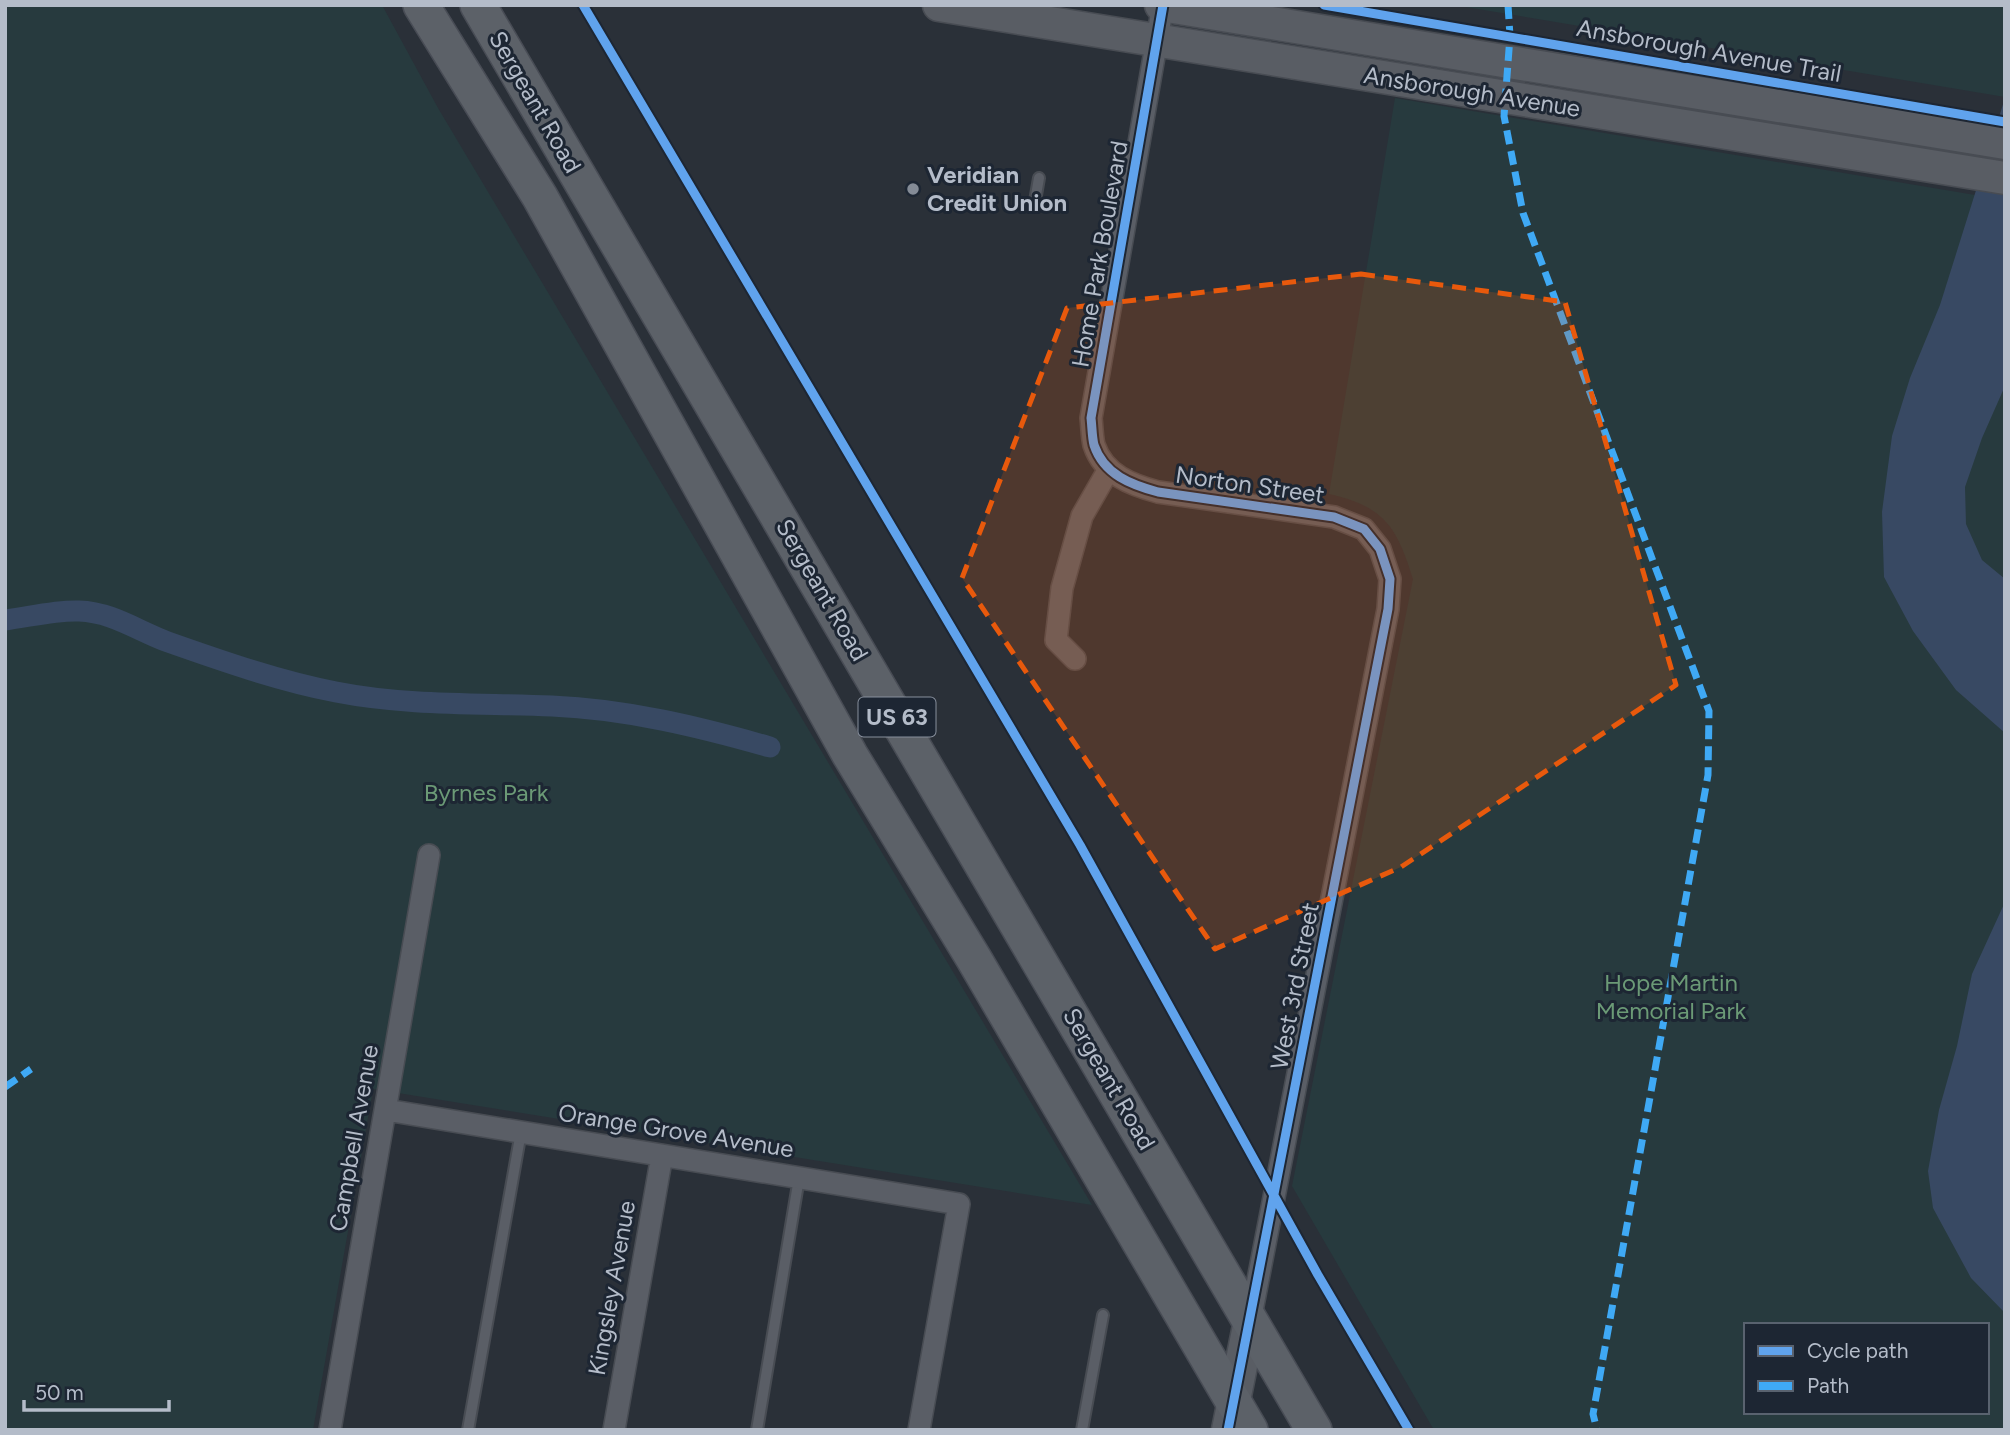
<svg xmlns="http://www.w3.org/2000/svg" width="2010" height="1435" font-family="Figtree,sans-serif">
<style>
.green{fill:#273a3e;fill-rule:evenodd}
.water{fill:#384963}
.lines{fill:none;stroke-linecap:round;stroke-linejoin:round}
.canal{stroke:#384963;stroke-width:21}
.lane-casing{stroke:#484c53;stroke-width:14}
.street-casing{stroke:#484c53;stroke-width:24}
.secondary-casing{stroke:#484c53;stroke-width:35}
.primary-casing{stroke:#484c55;stroke-width:38}
.lane{stroke:#5a5e66;stroke-width:10}
.street{stroke:#5a5e66;stroke-width:21}
.secondary{stroke:#595d64;stroke-width:32}
.primary{stroke:#5c6168;stroke-width:35}
.quiet{stroke:#3fa9f5;stroke-width:7;stroke-dasharray:14 7;stroke-linecap:butt}
.cycleway-casing{stroke:#1d2633;stroke-width:13}
.cycleway{stroke:#60a3ed;stroke-width:9}
.marked{fill:#e8590c;fill-opacity:0.2;stroke:#e8590c;stroke-width:5;stroke-dasharray:14 9;stroke-linejoin:round}
.poi-dot{fill:#848b96;stroke:#1d2633;stroke-width:2.5}
.labels{text-anchor:middle;stroke-width:6;stroke-linejoin:round;paint-order:stroke}
.shield{fill:#1d2633;stroke:#878f9c;stroke-width:2}
.shield-label{font-size:23px;font-weight:bold;fill:#b4bcc9}
.street-label{font-size:24px;fill:#b4bcc9;stroke:#1d2633}
.poi-label{font-size:24px;font-weight:bold;fill:#b4bcc9;stroke:#1d2633;text-anchor:start}
.park-label{font-size:24px;fill:#6b9a76;stroke:#1d2633}
</style>
<rect width="100%" height="100%" fill="#2a3038"/>
<path class="green" d="M 5,5 L 382,5 L 438,108 L 1092,1205 L 373,1089 L 313,1430 L 5,1430 Z
M 1454,5 L 2005,5 L 2005,97 Z
M 1395,98 L 2005,200 L 2005,1430 L 1434,1430 L 1292,1186 L 1413,579 C 1397,527 1384,506 1329,494 ZM 1746,1325 L 1987,1325 L 1987,1412 L 1746,1412 Z"/>
<path class="water" d="M 2005,98 L 2005,386 L 1982,438 L 1965,487 L 1966,524 L 1982,560 L 2005,579 L 2005,733 L 1956,690 L 1913,631 L 1884,577 L 1882,512 L 1892,436 L 1910,378 L 1940,305 Z
M 2005,902 L 2005,1313 L 1971,1278 L 1933,1208 L 1928,1171 L 1939,1110 L 1957,1046 L 1972,974 Z"/>
<g class="lines">
<path class="canal" d="M 5,620 C 29,617 55,610 79,611 C 112,612 138,631 168,642 C 222,661 279,681 336,692 C 407,706 480,703 552,706 C 626,709 700,727 770,747"/>
<defs>
<path id="lane" d="M 1035,201 L 1039,178
M 468,1430 L 521,1132
M 757,1430 L 799,1178
M 1082,1430 L 1103,1315"/>
<path id="street" d="M 1163,5 L 1091,418 C 1092,426 1092,437 1094,445 C 1104,475 1132,485 1158,492 L 1334,517 L 1364,529 L 1380,549 L 1390,579 L 1388,609 L 1250,1321
M 1075,659 L 1056,640 L 1062,588 L 1082,516 L 1109,469
M 386,1110 L 959,1204 L 919,1430
M 330,1430 L 429,855
M 614,1430 L 662,1155"/>
<path id="secondary" d="M 939,5 L 2005,178
M 1161,5 L 2005,143
M 1228,1430 L 1250,1321"/>
<path id="primary" d="M 421,5 L 540,197 L 850,755 L 974,959 L 1250,1430
M 478,5 L 1314,1430"/>
</defs>
<use href="#lane" class="lane-casing"/>
<use href="#street" class="street-casing"/>
<use href="#secondary" class="secondary-casing"/>
<use href="#primary" class="primary-casing"/>
<use href="#lane" class="lane"/>
<use href="#street" class="street"/>
<use href="#secondary" class="secondary"/>
<use href="#primary" class="primary"/>
<path class="quiet" d="M 1508,5 L 1510,36 L 1504,116 L 1523,213 L 1709,711 L 1708,775 L 1593,1414 L 1597,1430
M 5,1087 L 31,1069"/>
<defs>
<path id="cycleway" d="M 583,5 L 1080,845 L 1318,1275 L 1409,1430
M 1163,5 L 1091,418 C 1092,426 1092,437 1094,445 C 1104,475 1132,485 1158,492 L 1334,517 L 1364,529 L 1380,549 L 1390,579 L 1388,609 L 1228,1430
M 1324,5 L 2005,122"/>
</defs>
<use href="#cycleway" class="cycleway-casing"/>
<use href="#cycleway" class="cycleway"/>
</g>
<path class="marked" d="M 1361,274 L 1565,302 L 1676,685 L 1401,867 L 1215,949 L 962,578 L 1067,308 Z"/>
<circle class="poi-dot" cx="913" cy="189" r="7"/>
<g class="labels">
<rect class="shield" x="858.5" y="697.5" width="77" height="39" rx="5"/>
<g class="shield-label">
<text x="897" y="725">US 63</text>
</g>
<g class="street-label">
<text transform="translate(1709 51) rotate(10)" y="8">Ansborough Avenue Trail</text>
<text transform="translate(1472 92) rotate(9)" y="8">Ansborough Avenue</text>
<text transform="translate(535 102) rotate(60)" y="8">Sergeant Road</text>
<text transform="translate(1100 254) rotate(-80)" y="8">Home Park Boulevard</text>
<text transform="translate(1250 485) rotate(8)" y="8">Norton Street</text>
<text transform="translate(822 590) rotate(60)" y="8">Sergeant Road</text>
<text transform="translate(1295 986) rotate(-79)" y="8">West 3rd Street</text>
<text transform="translate(1109 1079) rotate(60)" y="8">Sergeant Road</text>
<text transform="translate(676 1131) rotate(9)" y="8">Orange Grove Avenue</text>
<text transform="translate(354 1138) rotate(-80)" y="8">Campbell Avenue</text>
<text transform="translate(612 1288) rotate(-80)" y="8">Kingsley Avenue</text>
</g>
<g class="poi-label">
<text x="927" y="183">Veridian<tspan x="927" dy="28">Credit Union</tspan></text>
</g>
<g class="park-label">
<text x="486" y="801">Byrnes Park</text>
<text x="1671" y="991">Hope Martin<tspan x="1671" dy="28">Memorial Park</tspan></text>
</g>
</g>
<rect width="2010" height="1435" fill="none" stroke="#b4bcc9" stroke-width="14"/>
<rect x="1744" y="1323" width="245" height="91" fill="#1d2633" stroke="#59626f" stroke-width="2"/>
<rect x="1758" y="1346" width="35" height="10" fill="#60a3ed" stroke="#59626f" stroke-width="2"/>
<text x="1807" y="1358" font-size="21" fill="#b4bcc9">Cycle path</text>
<rect x="1758" y="1381" width="35" height="10" fill="#3fa9f5" stroke="#59626f" stroke-width="2"/>
<text x="1807" y="1393" font-size="21" fill="#b4bcc9">Path</text>
<path d="M24 1400v10h145v-10" fill="none" stroke="#b4bcc9" stroke-width="3.5"/>
<text x="35" y="1400" font-size="21" fill="#b4bcc9" stroke="#1d2633" stroke-width="5" paint-order="stroke">50 m</text>
</svg>
